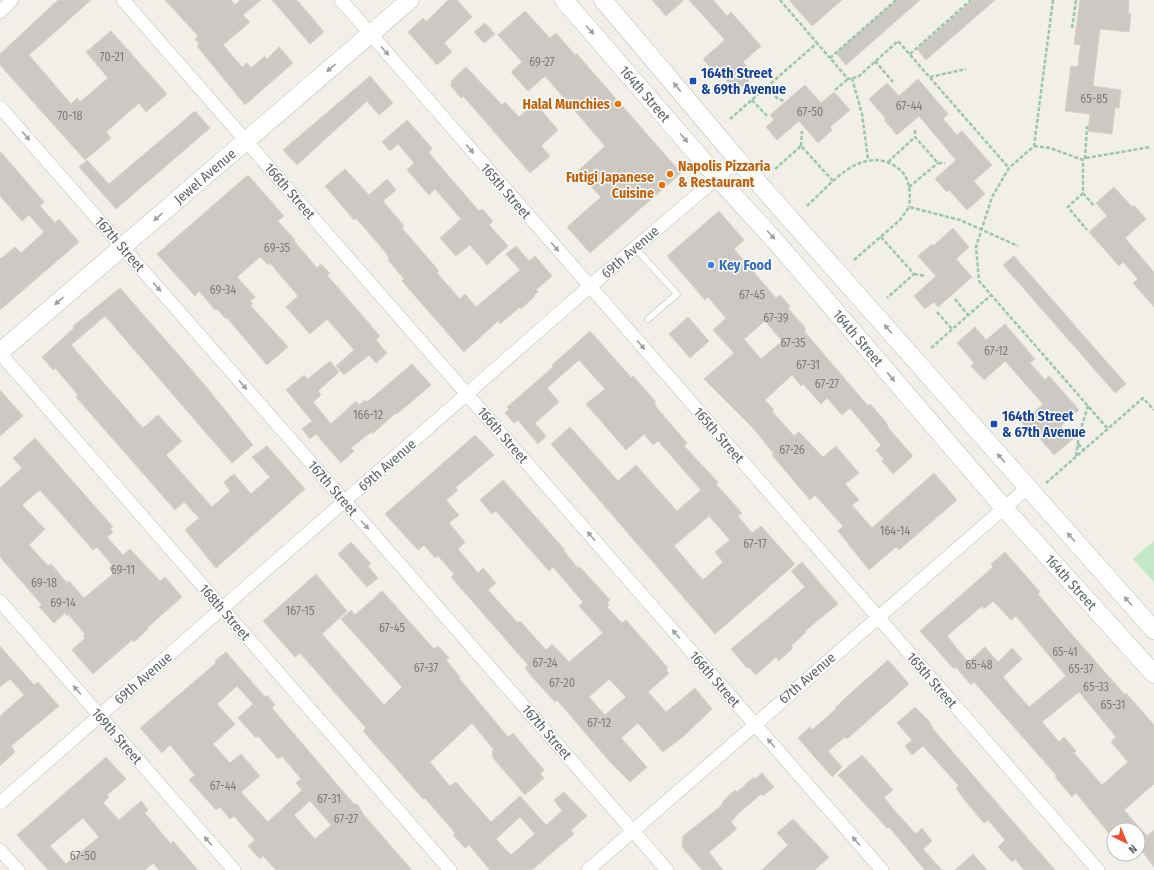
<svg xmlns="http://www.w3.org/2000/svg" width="1154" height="870" font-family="'Fira Sans Condensed',sans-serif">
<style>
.green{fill:#c3e8c6}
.building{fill:#ccc9c4;stroke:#d6d2c4;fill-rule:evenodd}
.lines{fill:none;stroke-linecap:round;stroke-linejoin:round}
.lane-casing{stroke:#bbbdc2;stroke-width:7}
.street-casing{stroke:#bbbdc2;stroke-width:14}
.secondary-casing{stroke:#bcbec4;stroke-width:19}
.path{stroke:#9ac7ab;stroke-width:2.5;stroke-dasharray:4 2;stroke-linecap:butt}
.lane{stroke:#fff;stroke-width:6}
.street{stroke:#fff;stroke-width:13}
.secondary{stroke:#fff;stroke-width:18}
.oneway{fill:#9ea0a4}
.transit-dot{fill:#1a4fb4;stroke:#fff;stroke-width:1.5}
.food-dot{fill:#e8710a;stroke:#fff;stroke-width:1.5}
.shop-dot{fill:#3f7fe0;stroke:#fff;stroke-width:1.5}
.labels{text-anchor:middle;stroke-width:3;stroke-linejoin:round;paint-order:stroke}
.number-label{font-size:12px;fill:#7a7b7e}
.transit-label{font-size:14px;font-weight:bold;fill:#164399;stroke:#fff;text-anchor:start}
.street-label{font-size:14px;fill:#5e6167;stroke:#fff}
.food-label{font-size:14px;font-weight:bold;fill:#c56008;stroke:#fff;text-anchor:end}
.shop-label{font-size:14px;font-weight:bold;fill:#366cbe;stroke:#fff;text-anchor:start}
</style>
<rect width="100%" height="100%" fill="#f1efe7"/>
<path class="green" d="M 1154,541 L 1154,582 L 1133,559 Z"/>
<path class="building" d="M 58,0 L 91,0 L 29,55 L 71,104 L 77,98 L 80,102 L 108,78 L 86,52 L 111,31 L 167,94 L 146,112 L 139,103 L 106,132 L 111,138 L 85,160 L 0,65 L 0,54 Z
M 165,0 L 231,0 L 235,5 L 240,0 L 261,0 L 243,15 L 250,22 L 223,45 L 242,67 L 247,63 L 251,68 L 265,56 L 267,59 L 279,47 L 293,63 L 245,105 L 197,46 L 199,44 L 195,39 L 198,36 Z
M 272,0 L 297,0 L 324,32 L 310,44 Z
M 448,0 L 457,0 L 472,17 L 444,43 L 452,52 L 437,65 L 408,32 L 423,18 L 426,22 Z
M 652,0 L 684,0 L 666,16 Z
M 689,0 L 713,0 L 727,16 L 731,12 L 761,46 L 743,62 L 755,75 L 736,92 L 718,71 L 716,74 L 703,59 L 725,40 Z
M 789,0 L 842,0 L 812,26 Z
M 897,0 L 920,0 L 846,65 L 836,53 Z
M 973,0 L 995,0 L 926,60 L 917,49 Z
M 1080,0 L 1129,0 L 1128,14 L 1131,14 L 1129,32 L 1100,29 L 1093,86 L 1121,90 L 1119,108 L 1115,108 L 1112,134 L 1088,131 L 1090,114 L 1065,111 L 1071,66 L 1078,67 L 1079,55 L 1081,45 L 1074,44 Z
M 525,11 L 550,38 L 556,33 L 575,55 L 576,53 L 681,173 L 590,253 L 567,227 L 601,197 L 577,172 L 605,146 L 545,76 L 528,91 L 511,72 L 522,62 L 498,35 Z
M 485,23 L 495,34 L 484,43 L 474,32 Z
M 466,67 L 502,105 L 505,102 L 519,117 L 535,103 L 558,130 L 541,146 L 550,156 L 530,173 L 463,96 L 461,98 L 450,85 L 452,83 L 451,81 Z
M 370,76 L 393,103 L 379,115 L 367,101 L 297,165 L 283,150 Z
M 918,79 L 948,114 L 943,119 L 957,135 L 962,131 L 992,165 L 974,181 L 985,194 L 967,210 L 949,190 L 947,192 L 935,179 L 956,160 L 919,116 L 897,135 L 884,120 L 886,119 L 869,99 L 887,83 L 899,96 Z
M 805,85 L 821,103 L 834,92 L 850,110 L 830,127 L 832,130 L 818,143 L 799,121 L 777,140 L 766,127 L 774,120 L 770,115 Z
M 195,111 L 210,128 L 116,209 L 79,167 L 87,160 L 109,184 Z
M 407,120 L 432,148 L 429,153 L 479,211 L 482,209 L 493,221 L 489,225 L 508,246 L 487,265 L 470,245 L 456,256 L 440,238 L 461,219 L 435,189 L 429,195 L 407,170 L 414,163 L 398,144 L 390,151 L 382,142 Z
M 0,151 L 44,202 L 40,206 L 55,223 L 59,219 L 79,242 L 0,310 L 0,259 L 15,247 L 21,253 L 44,232 L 29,215 L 22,221 L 0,196 Z
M 345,169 L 369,195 L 387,179 L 396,190 L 383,201 L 404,226 L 402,228 L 439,271 L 437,273 L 460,299 L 465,294 L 476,307 L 520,270 L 506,254 L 516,246 L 529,261 L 535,256 L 552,276 L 536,290 L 538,292 L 534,295 L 535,296 L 521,309 L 520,307 L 500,324 L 498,321 L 464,352 L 402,281 L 404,279 L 388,260 L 389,259 L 386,253 L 356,218 L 354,220 L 325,186 Z
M 248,175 L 284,216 L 278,221 L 295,240 L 294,241 L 317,268 L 321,264 L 330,273 L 327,275 L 380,336 L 376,340 L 387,353 L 376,363 L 369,355 L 344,375 L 336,366 L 354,350 L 327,319 L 310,334 L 286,307 L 298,296 L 270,263 L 268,265 L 260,257 L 237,277 L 255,297 L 250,301 L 253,304 L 250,305 L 288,347 L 267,365 L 227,318 L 226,319 L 217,309 L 215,310 L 199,291 L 195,296 L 157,254 Z
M 1114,187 L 1132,207 L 1134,205 L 1146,219 L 1125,238 L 1154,272 L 1154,307 L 1133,283 L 1138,279 L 1123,262 L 1119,266 L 1089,232 L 1107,216 L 1096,203 Z
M 719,211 L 744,240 L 734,249 L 776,298 L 780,295 L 790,306 L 788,308 L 806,329 L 804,331 L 868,406 L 870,404 L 886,422 L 889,429 L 913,456 L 893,474 L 882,461 L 884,459 L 876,450 L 881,445 L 850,408 L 842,415 L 827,398 L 821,404 L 803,384 L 801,386 L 792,375 L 765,400 L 774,410 L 772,411 L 794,436 L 799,432 L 823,457 L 836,446 L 840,451 L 859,473 L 845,484 L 859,500 L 852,505 L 872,528 L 934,473 L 957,500 L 899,550 L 896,547 L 869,570 L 838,531 L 843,526 L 815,495 L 810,500 L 772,455 L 774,454 L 753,428 L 704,379 L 734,353 L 713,330 L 726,318 L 708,297 L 705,300 L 667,256 ZM 765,321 L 782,341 L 761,359 L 744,339 Z
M 953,228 L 969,247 L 956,259 L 972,277 L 938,307 L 934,302 L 925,309 L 914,296 L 936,276 L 918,256 L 932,244 L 933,246 Z
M 1014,256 L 1126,384 L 1115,393 L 1003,265 Z
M 120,288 L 204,384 L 253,445 L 232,463 L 105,316 L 71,345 L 143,428 L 158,415 L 182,441 L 166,455 L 212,507 L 230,491 L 224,482 L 234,474 L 251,494 L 270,477 L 252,457 L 267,446 L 305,489 L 216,568 L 185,530 L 199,518 L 184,502 L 175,510 L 76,397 L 78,395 L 55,368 L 53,370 L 42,357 L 74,328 L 73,326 Z
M 688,317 L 709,341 L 690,358 L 669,334 Z
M 1005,324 L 1035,359 L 1030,363 L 1045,380 L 1049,376 L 1079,410 L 1061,426 L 1073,439 L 1054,455 L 1037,435 L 1034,438 L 1022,423 L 1043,404 L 1005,361 L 984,380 L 971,366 L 974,363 L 957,343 L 975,327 L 986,340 Z
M 590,331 L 629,375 L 631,378 L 633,376 L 656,402 L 654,403 L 657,408 L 687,443 L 684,446 L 718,482 L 716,484 L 742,513 L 738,516 L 752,533 L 761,526 L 795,564 L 715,634 L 551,444 L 570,427 L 618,481 L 636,465 L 677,511 L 701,490 L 658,441 L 653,445 L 644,434 L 626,450 L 586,404 L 605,389 L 579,360 L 547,388 L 559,402 L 535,423 L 546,436 L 538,444 L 518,420 L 514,423 L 505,413 L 509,409 L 507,407 L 553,367 L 552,365 ZM 709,516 L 730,540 L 715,552 L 723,562 L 703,580 L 674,546 Z
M 330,361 L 339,372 L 318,391 L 321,395 L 313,402 L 331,424 L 356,401 L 359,405 L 365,400 L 367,402 L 412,364 L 431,385 L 397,414 L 396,413 L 372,434 L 371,432 L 351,448 L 354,451 L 341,463 L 316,434 L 310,439 L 302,429 L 312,421 L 286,390 L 304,375 L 308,379 Z
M 0,390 L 23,416 L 0,436 Z
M 475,435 L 494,455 L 455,488 L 458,490 L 446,500 L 459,515 L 449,523 L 465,542 L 458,549 L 478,573 L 483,568 L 496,583 L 488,590 L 518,623 L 520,621 L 546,650 L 552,644 L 569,662 L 603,633 L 579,606 L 583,602 L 553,567 L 549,571 L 496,511 L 492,514 L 480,500 L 503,480 L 565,550 L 564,551 L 578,568 L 580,567 L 610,600 L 607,603 L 609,605 L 607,607 L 622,623 L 626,620 L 668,668 L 666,670 L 669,673 L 648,692 L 666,712 L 695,688 L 712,709 L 684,736 L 663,752 L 638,723 L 621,738 L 647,767 L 630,782 L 611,763 L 557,700 L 555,702 L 533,678 L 525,668 L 528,665 L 451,577 L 454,574 L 438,556 L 435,558 L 424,545 L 418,550 L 385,514 ZM 609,679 L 626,697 L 605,715 L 589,697 Z
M 35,438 L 113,527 L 110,529 L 113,532 L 107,537 L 123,555 L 130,549 L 160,581 L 165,577 L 182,597 L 147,628 L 148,629 L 134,642 L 132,640 L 93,674 L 72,650 L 85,638 L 83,636 L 85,634 L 68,614 L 67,616 L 65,613 L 54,623 L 39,607 L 42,605 L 0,557 L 0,488 L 22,468 L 13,458 ZM 40,490 L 93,550 L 97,547 L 112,565 L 109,568 L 114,573 L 84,598 L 69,581 L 67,583 L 51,564 L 48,566 L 29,545 L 45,529 L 22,505 Z
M 351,542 L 371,564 L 368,566 L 378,578 L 367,587 L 338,554 Z
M 1005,552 L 1040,592 L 1038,594 L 1068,630 L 1118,687 L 1125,695 L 1126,693 L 1154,725 L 1154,784 L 1124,810 L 1147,836 L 1154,830 L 1154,867 L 1138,846 L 1138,830 L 1114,830 L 1114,835 L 1112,837 L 1076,793 L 1072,797 L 1055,777 L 1057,776 L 974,682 L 971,685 L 956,667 L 954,669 L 920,631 L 993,567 L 991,564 ZM 993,601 L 1011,620 L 1016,616 L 1066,676 L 1029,707 L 1003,677 L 1022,659 L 1012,648 L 998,662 L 985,647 L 968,662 L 947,636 L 982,606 L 984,609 ZM 1079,692 L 1116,737 L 1111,742 L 1128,762 L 1102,785 L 1074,753 L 1076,751 L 1064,737 L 1059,742 L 1042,722 Z
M 802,562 L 838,604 L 805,631 L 806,632 L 791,646 L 793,648 L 779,661 L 776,657 L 756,675 L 749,667 L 747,668 L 731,649 L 805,587 L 791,571 Z
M 316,574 L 347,611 L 322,634 L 384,705 L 402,687 L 341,619 L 351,610 L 355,615 L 382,591 L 434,649 L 438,646 L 449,658 L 446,660 L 460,677 L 459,678 L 508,737 L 513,733 L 544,770 L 540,774 L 544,778 L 525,795 L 493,758 L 492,751 L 494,750 L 472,723 L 430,762 L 450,786 L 456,782 L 491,822 L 520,796 L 546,825 L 562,811 L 554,800 L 564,792 L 587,816 L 571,830 L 574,834 L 532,870 L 490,870 L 469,845 L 465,848 L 453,835 L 455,833 L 425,798 L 423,799 L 363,731 L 366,728 L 300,653 L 295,657 L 263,621 ZM 520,817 L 535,834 L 511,855 L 496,839 Z
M 0,646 L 34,685 L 38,682 L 59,706 L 11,746 L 15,752 L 0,766 L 0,716 L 24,695 L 10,679 L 0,687 Z
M 226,652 L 265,697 L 267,695 L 275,705 L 272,708 L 353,803 L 358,805 L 363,814 L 412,870 L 276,870 L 263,856 L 260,859 L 248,846 L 255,840 L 234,816 L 230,819 L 220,807 L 216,810 L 189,780 L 195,775 L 170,745 L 162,753 L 140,728 L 216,663 L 215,661 ZM 237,686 L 253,704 L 238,718 L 256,738 L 258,736 L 278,759 L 282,756 L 301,779 L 296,783 L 302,790 L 268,822 L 241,792 L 260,776 L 241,754 L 230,763 L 213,744 L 235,724 L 217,704 ZM 310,801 L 331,825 L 315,839 L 294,815 Z
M 888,660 L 909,684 L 847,739 L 845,737 L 828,751 L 842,767 L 832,777 L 798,738 L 810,727 L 812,730 L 836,709 L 835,708 L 844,699 Z
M 915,707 L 930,722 L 933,729 L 1055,870 L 1024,870 L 1015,859 L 1012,862 L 998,847 L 1005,840 L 988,820 L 984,823 L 966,802 L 956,788 L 959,786 L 923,746 L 912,755 L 905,746 L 912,740 L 897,723 Z
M 862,755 L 893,790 L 884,797 L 894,810 L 916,834 L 922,828 L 932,841 L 923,849 L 942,870 L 925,870 L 889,827 L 887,828 L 838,775 Z
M 106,757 L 126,779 L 107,795 L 109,797 L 103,803 L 119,820 L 141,801 L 148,810 L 145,813 L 171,844 L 173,841 L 198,870 L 159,870 L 153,863 L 145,870 L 48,870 L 17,835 ZM 83,818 L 99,837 L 66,864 L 50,846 Z
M 762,773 L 774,787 L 763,796 L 761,794 L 738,814 L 731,822 L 737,829 L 709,852 L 723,870 L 702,870 L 682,847 L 683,836 L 721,806 L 724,800 L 735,790 L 737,792 L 754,777 L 755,779 Z
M 793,819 L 829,857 L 815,870 L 762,870 L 788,845 L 777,833 Z
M 973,854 L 987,870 L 955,870 Z"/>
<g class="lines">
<defs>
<path id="lane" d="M 635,248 L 677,294 L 648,319"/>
<path id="street" d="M 123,0 L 882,870
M 341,0 L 1098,870
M 0,12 L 12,0
M 0,107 L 667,870
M 0,353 L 450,870
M 0,601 L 234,870
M 0,803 L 589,287 L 738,160
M 0,850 L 18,870
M 588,870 L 1027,488"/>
<g id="secondary">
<path id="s1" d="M 564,0 L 717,177 L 777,243 L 1004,508 L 1154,674"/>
<path d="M 603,0 L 738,160 L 1154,630"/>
<path id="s2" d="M 0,352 L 410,0"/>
</g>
</defs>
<use href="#lane" class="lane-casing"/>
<use href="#street" class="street-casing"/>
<use href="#secondary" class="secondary-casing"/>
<path class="path" d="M 780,0 L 817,43
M 896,0 L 830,58 L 848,79 L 858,77 L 898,41 L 1009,168
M 1053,0 L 1034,146 L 1009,168 L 992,197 L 976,247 L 979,281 L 1108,429
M 1072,28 L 1076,0
M 910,54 L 971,0
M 875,61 L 893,82
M 930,77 L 966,69
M 852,78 L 862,114 L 868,159
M 767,87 L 778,99 L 784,101
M 835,90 L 848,79
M 752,100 L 767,116
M 730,119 L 817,43 L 830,58
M 915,130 L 915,137 L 938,163 L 945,163
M 801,146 L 802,131
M 1034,146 L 1050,148 L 1083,160 L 1083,193 L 1068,207 L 1087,230
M 1086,158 L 1150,147
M 1085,159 L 1087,126
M 888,162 L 915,137
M 775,169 L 801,146 L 834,182
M 909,187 L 938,163
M 1083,193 L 1094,206
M 807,206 C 830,185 860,145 895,166 C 910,175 911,191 909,207
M 881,237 L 914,274 L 887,298
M 854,260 L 900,220 L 909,207 L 960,220 L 1018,246
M 914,274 L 926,276
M 955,299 L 968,315
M 937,312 L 952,329
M 931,348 L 991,295
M 1078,444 L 1084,450
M 1076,456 L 1079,435 L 1088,406
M 1046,483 L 1143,398 L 1154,410"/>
<use href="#lane" class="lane"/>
<use href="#street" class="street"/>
<use href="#secondary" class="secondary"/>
</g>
<defs><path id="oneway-solid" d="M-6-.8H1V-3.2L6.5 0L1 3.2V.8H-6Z"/></defs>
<g class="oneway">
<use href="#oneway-solid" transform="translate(590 30) rotate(48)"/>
<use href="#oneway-solid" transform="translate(385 51) rotate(49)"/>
<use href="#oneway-solid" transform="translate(331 68) rotate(140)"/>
<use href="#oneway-solid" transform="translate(677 87) rotate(-130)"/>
<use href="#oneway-solid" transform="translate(26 136) rotate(49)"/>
<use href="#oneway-solid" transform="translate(684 138) rotate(50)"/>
<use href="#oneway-solid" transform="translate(470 149) rotate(49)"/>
<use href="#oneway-solid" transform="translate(158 217) rotate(139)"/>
<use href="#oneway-solid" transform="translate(771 235) rotate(48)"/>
<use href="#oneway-solid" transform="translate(555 247) rotate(49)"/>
<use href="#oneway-solid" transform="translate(157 287) rotate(49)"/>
<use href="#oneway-solid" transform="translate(59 301) rotate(140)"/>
<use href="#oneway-solid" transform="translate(888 329) rotate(-131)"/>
<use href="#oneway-solid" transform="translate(641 345) rotate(49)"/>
<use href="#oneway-solid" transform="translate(891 377) rotate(49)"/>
<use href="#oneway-solid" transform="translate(243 385) rotate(49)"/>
<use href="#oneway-solid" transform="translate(1001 458) rotate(-131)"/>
<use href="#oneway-solid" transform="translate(365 525) rotate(49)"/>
<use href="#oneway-solid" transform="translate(591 536) rotate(-131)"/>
<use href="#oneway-solid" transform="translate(1071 537) rotate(-132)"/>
<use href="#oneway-solid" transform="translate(1128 601) rotate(-132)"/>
<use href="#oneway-solid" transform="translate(676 634) rotate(-131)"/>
<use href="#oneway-solid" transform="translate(77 690) rotate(-131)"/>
<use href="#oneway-solid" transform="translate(771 743) rotate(-131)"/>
<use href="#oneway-solid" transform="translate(208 841) rotate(-131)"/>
<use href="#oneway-solid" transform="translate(856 841) rotate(-131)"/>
</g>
<g class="transit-dot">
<rect x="689" y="77" width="8" height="8" rx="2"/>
<rect x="990" y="420" width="8" height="8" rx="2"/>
</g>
<g class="food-dot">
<circle cx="618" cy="104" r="4"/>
<circle cx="670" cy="174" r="4"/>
<circle cx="662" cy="185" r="4"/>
</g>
<circle class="shop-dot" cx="711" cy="265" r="4"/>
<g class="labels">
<g class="number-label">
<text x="112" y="61">70-21</text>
<text x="542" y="66">69-27</text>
<text x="1094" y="103">65-85</text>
<text x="909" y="110">67-44</text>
<text x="810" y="116">67-50</text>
<text x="70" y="120">70-18</text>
<text x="277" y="252">69-35</text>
<text x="223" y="294">69-34</text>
<text x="752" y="299">67-45</text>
<text x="776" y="322">67-39</text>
<text x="793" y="347">67-35</text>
<text x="996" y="355">67-12</text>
<text x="808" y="369">67-31</text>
<text x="827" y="388">67-27</text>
<text x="368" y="419">166-12</text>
<text x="792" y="454">67-26</text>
<text x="895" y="535">164-14</text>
<text x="755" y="548">67-17</text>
<text x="123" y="574">69-11</text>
<text x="44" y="587">69-18</text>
<text x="63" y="607">69-14</text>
<text x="300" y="615">167-15</text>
<text x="392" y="632">67-45</text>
<text x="1065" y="656">65-41</text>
<text x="545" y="667">67-24</text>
<text x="979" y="669">65-48</text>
<text x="426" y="672">67-37</text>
<text x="1081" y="673">65-37</text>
<text x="562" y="687">67-20</text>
<text x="1096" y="691">65-33</text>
<text x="1113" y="709">65-31</text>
<text x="599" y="727">67-12</text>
<text x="223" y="790">67-44</text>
<text x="329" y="803">67-31</text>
<text x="346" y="823">67-27</text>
<text x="83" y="860">67-50</text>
</g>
<g class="transit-label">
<text x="701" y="78">164th Street<tspan x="701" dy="16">&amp; 69th Avenue</tspan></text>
<text x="1002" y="421">164th Street<tspan x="1002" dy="16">&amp; 67th Avenue</tspan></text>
</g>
<g class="street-label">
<text dy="5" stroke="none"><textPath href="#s1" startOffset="124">164th Street</textPath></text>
<text dy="5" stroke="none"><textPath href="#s2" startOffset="270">Jewel Avenue</textPath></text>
<text transform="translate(290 191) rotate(49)" y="5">166th Street</text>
<text transform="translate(506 191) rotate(49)" y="5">165th Street</text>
<text transform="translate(120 244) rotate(49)" y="5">167th Street</text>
<text transform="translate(630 252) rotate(-41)" y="5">69th Avenue</text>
<text dy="5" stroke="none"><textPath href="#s1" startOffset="448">164th Street</textPath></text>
<text transform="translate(503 435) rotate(49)" y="5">166th Street</text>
<text transform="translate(719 435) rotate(49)" y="5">165th Street</text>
<text transform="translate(387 465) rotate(-41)" y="5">69th Avenue</text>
<text transform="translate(333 488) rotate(49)" y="5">167th Street</text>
<text dy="5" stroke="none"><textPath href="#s1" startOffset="772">164th Street</textPath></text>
<text transform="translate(225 612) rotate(49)" y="5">168th Street</text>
<text transform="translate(143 678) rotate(-41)" y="5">69th Avenue</text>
<text transform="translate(807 678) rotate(-41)" y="5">67th Avenue</text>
<text transform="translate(715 679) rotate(49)" y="5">166th Street</text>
<text transform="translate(932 680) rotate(49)" y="5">165th Street</text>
<text transform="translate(547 732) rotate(49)" y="5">167th Street</text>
<text transform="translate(117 736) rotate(49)" y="5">169th Street</text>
</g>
<g class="food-label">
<text x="610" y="109">Halal Munchies</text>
<text x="678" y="171" text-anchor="start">Napolis Pizzaria<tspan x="678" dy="16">&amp; Restaurant</tspan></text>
<text x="654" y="182">Futigi Japanese<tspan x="654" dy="16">Cuisine</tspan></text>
</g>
<g class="shop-label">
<text x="719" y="270">Key Food</text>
</g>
</g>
<g transform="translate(1126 842) rotate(136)"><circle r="19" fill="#ffffff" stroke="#bfc0c2"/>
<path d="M0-3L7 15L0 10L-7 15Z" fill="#ef4f2f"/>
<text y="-6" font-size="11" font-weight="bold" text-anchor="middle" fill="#5e6167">N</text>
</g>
</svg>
